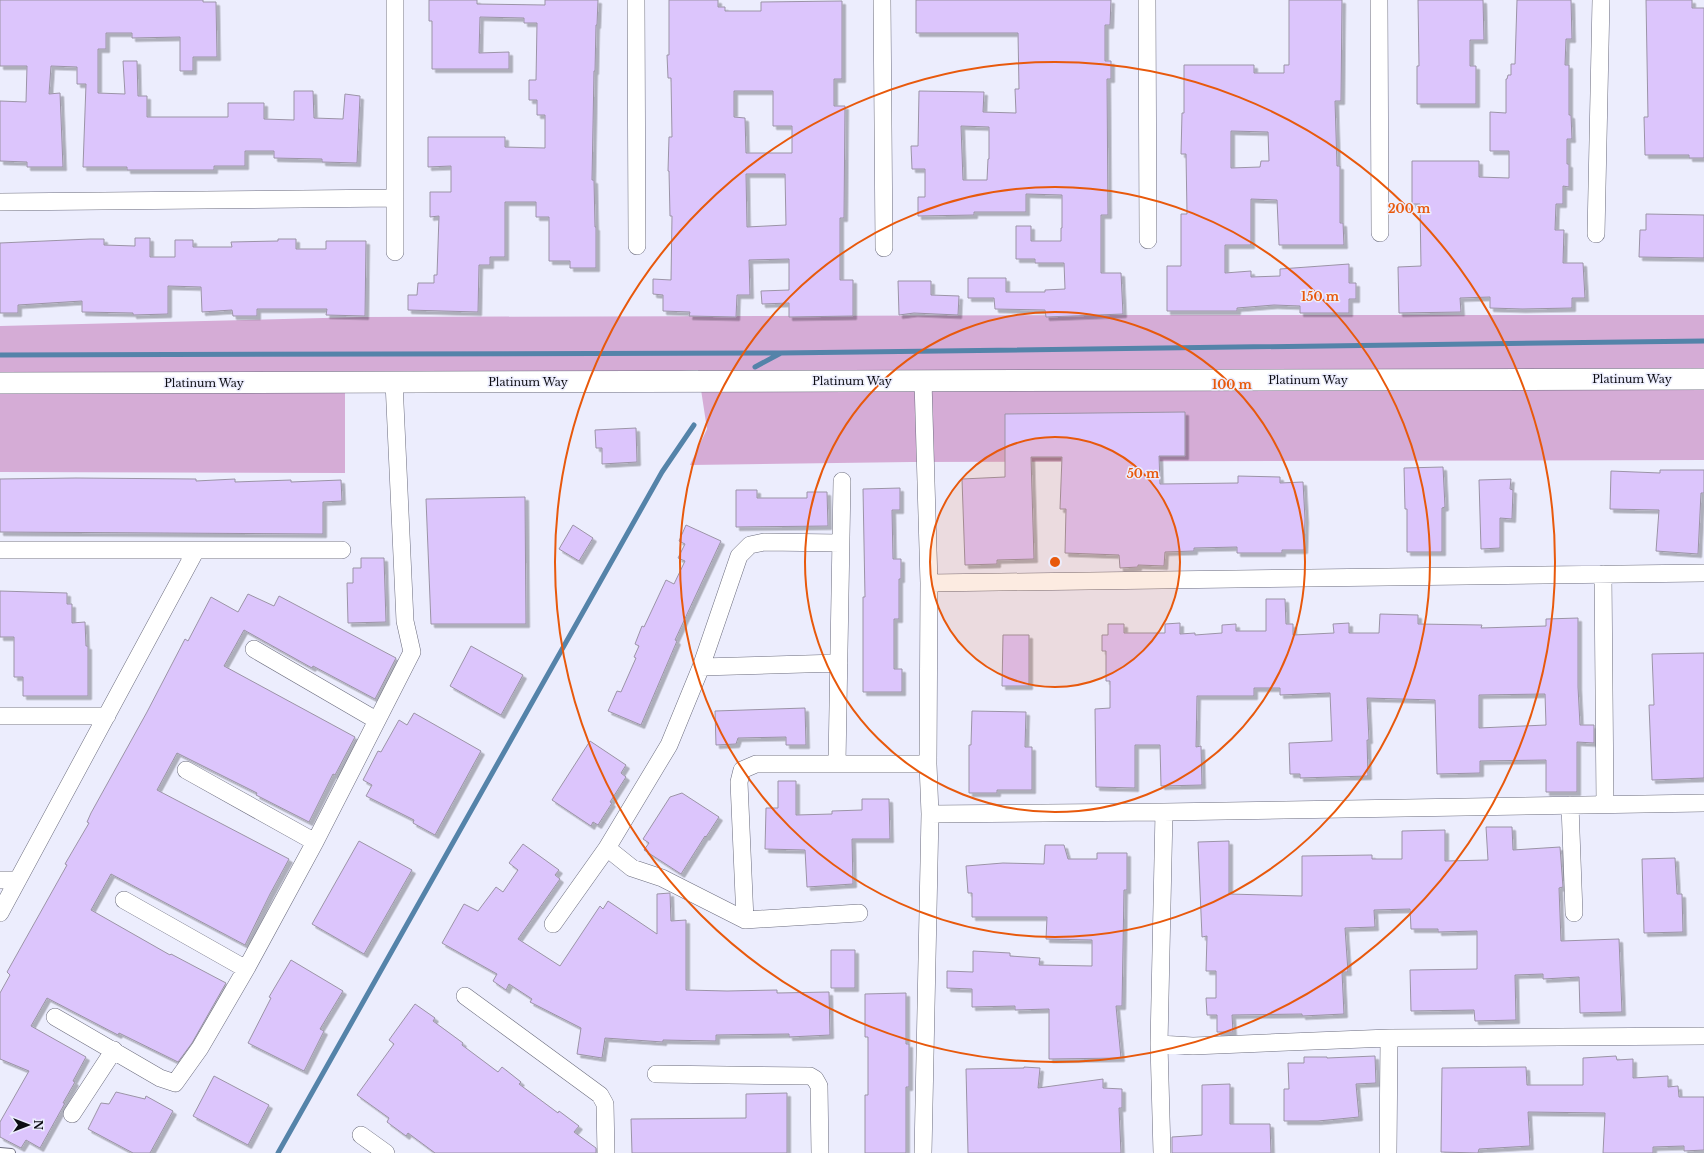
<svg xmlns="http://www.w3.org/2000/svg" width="1704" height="1153" font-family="'Libre Baskerville',serif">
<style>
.green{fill:#d5acd6}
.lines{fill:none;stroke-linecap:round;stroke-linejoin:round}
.stream{stroke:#5483a9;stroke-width:5}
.building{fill:#dcc5fc;stroke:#9b94a6;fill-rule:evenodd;filter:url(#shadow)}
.service-casing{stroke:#6c6d7e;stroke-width:10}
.minor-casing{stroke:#6c6d7e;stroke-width:18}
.tertiary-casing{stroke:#6c6d7e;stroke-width:22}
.service{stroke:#fff;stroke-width:8}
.minor{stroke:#fff;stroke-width:17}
.tertiary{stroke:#fff;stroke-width:21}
.ring{fill:none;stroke:#e8590c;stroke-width:2}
.labels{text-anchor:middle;stroke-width:3;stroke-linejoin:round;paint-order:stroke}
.street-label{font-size:11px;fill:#0d0d13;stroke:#ecedfd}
.centre{fill:#e8590c;stroke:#ecedfd;stroke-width:2}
.ring-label{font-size:12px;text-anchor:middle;font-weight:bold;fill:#e8590c;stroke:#ecedfd;stroke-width:3;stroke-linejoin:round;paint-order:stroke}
</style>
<defs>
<filter id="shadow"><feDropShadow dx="3.5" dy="3.5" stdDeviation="0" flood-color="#0004"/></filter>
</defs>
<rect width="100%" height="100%" fill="#ecedfd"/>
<path class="green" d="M 1140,315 L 1704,315 L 1704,460 L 911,462 L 690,465 L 707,429 L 698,370 L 536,379 L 345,373 L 345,473 L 0,472 L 0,326 L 363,317 Z"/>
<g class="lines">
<path class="stream" d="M 0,355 L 781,353 L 1704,341
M 755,367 L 781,353
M 278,1153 L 662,472 L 694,425"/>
</g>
<path class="building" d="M 0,0 L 203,0 L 203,2 L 216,2 L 217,57 L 193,57 L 193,71 L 180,71 L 180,37 L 132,38 L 132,33 L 106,33 L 106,49 L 98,49 L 98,93 L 125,94 L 123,61 L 137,61 L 138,96 L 147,96 L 147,117 L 228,117 L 228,103 L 264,103 L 264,119 L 294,120 L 294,91 L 313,91 L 314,118 L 343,119 L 345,94 L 360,96 L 357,163 L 322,162 L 322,159 L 274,158 L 274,151 L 245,151 L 245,166 L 214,166 L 214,170 L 127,170 L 127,167 L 83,167 L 86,84 L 77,84 L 77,67 L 51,66 L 49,94 L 60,93 L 63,167 L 27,167 L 27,162 L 0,161 L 0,101 L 26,102 L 27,66 L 0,66 Z
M 429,0 L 477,0 L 477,4 L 545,5 L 545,0 L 598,0 L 597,25 L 596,25 L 595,71 L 594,71 L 592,180 L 594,180 L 595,227 L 596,227 L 596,268 L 570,268 L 570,261 L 549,261 L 549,217 L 536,217 L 536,202 L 505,202 L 505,257 L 490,257 L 490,265 L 479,265 L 478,312 L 408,310 L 408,295 L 417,295 L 418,283 L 434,283 L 434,275 L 437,275 L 439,216 L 430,217 L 430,192 L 451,192 L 451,166 L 428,167 L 428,137 L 505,137 L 505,147 L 545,148 L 545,115 L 537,115 L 537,100 L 529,100 L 529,80 L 536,80 L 537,23 L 524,23 L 524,18 L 480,17 L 479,53 L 509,52 L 509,69 L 432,69 L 432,21 L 429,21 Z
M 669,0 L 718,0 L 718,7 L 725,7 L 725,11 L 761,11 L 761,2 L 842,1 L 842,79 L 834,79 L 834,106 L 845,106 L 844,218 L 840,218 L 840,280 L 853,280 L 853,316 L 789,317 L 789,303 L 762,304 L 761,291 L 789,290 L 789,259 L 749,260 L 750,295 L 737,295 L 736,317 L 689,316 L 690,312 L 663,311 L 663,295 L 653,294 L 653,279 L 671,280 L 672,216 L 670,216 L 669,171 L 668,171 L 669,137 L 672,137 L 671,78 L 668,78 L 667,55 L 669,55 ZM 734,91 L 773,91 L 773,126 L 792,126 L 792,153 L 746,153 L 745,118 L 734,117 ZM 746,174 L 785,174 L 786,225 L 747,227 Z
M 916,0 L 1111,0 L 1110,25 L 1105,25 L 1105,61 L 1111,61 L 1111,79 L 1107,79 L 1108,215 L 1101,215 L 1101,273 L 1121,273 L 1123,314 L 1046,317 L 1045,310 L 995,309 L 994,298 L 968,298 L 968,278 L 1006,278 L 1006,292 L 1045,292 L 1045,290 L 1065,289 L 1064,263 L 1035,263 L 1035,259 L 1016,259 L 1016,226 L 1031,226 L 1031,241 L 1061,241 L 1061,228 L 1062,228 L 1062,195 L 1026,194 L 1026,212 L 974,212 L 974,215 L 918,216 L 918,197 L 925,197 L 925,169 L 912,169 L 911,146 L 918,146 L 919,91 L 984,92 L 983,112 L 1016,113 L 1015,89 L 1019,89 L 1018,33 L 916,33 ZM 961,126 L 989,127 L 989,159 L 988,159 L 987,180 L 963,180 Z
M 1289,0 L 1342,0 L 1341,101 L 1335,101 L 1337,166 L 1340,166 L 1340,223 L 1343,223 L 1344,245 L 1279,245 L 1277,200 L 1251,199 L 1251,245 L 1225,245 L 1225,273 L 1251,271 L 1251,277 L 1280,276 L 1280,269 L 1349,264 L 1349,283 L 1356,283 L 1356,299 L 1349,299 L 1349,313 L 1300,313 L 1300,306 L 1274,305 L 1237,308 L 1237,311 L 1167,311 L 1167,266 L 1181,266 L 1181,214 L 1187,214 L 1186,154 L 1181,154 L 1182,113 L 1184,113 L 1184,65 L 1254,65 L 1254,73 L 1284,73 L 1284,65 L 1289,65 ZM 1231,131 L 1268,132 L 1269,161 L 1261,161 L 1260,167 L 1231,168 Z
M 1418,0 L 1483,0 L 1484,40 L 1470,40 L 1470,66 L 1476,66 L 1476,104 L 1417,104 L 1417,66 L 1419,66 Z
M 1517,0 L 1571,0 L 1572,39 L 1566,39 L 1565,65 L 1569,65 L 1569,115 L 1571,115 L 1572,139 L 1567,139 L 1567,164 L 1569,164 L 1569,187 L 1563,186 L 1563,204 L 1556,204 L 1555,230 L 1564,230 L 1563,263 L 1583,263 L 1585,298 L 1572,298 L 1572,308 L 1522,309 L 1490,308 L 1490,297 L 1460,298 L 1461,312 L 1399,313 L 1398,267 L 1421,266 L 1420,204 L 1412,204 L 1412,161 L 1479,161 L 1479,177 L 1509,178 L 1509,151 L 1490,151 L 1490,112 L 1506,113 L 1506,79 L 1507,79 L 1508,75 L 1511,75 L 1511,64 L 1515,64 Z
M 1646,0 L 1692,0 L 1692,8 L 1704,8 L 1704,158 L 1689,158 L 1689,155 L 1645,155 L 1644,117 L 1648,117 Z
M 1646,214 L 1704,215 L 1704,258 L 1639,257 L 1640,230 L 1646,230 Z
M 135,238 L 150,238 L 150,257 L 175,257 L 175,240 L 193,240 L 193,247 L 232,247 L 231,242 L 278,241 L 278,239 L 296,239 L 296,249 L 326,249 L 326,241 L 366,241 L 365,316 L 326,315 L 327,309 L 257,309 L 257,316 L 233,316 L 232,310 L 202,312 L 201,287 L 168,286 L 168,314 L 133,315 L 133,313 L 82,312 L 82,301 L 18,305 L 18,313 L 0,313 L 0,243 L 90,239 L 104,239 L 104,245 L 135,246 Z
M 898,281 L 931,281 L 931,295 L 959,296 L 958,315 L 914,313 L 899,315 Z
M 1185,412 L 1185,456 L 1159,456 L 1160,484 L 1238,483 L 1238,476 L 1280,477 L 1280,483 L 1303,482 L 1305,519 L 1304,550 L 1282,550 L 1282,553 L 1237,553 L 1237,547 L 1194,548 L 1194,551 L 1165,552 L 1164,566 L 1138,565 L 1138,567 L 1120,568 L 1119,555 L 1065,553 L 1066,509 L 1060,509 L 1062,457 L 1031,457 L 1034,559 L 997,560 L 997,564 L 965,565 L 962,479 L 1005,477 L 1005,414 Z
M 636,428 L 637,462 L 602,464 L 602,448 L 596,448 L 595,430 Z
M 1443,467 L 1445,507 L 1442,508 L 1442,552 L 1407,552 L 1407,509 L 1405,509 L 1404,468 Z
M 1660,470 L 1704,470 L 1704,493 L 1701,493 L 1698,554 L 1656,551 L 1659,510 L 1610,509 L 1611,471 L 1660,473 Z
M 76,478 L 196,479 L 196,481 L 235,479 L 235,482 L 291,480 L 291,482 L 341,480 L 342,501 L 323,502 L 323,534 L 0,532 L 0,479 Z
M 1511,479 L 1510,489 L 1513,490 L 1512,519 L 1500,518 L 1500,548 L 1481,549 L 1479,480 Z
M 900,488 L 900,510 L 892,510 L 893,559 L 901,559 L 901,579 L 899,579 L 899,619 L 894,619 L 894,669 L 902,669 L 902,692 L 863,692 L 863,597 L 865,597 L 863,489 Z
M 736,490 L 757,490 L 757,498 L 807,498 L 807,492 L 827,492 L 828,526 L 736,527 Z
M 525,497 L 526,624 L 431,624 L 426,499 Z
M 573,525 L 593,538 L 579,561 L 559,549 Z
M 686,525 L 721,541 L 675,640 L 677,641 L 641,725 L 608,711 L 617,691 L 621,692 L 636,658 L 634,657 L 639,646 L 635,644 L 642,626 L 644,627 L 666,580 L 674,584 L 685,561 L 678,558 L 685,544 L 679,541 Z
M 361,558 L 384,558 L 386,622 L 348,623 L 347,583 L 353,583 L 353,568 L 361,568 Z
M 0,591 L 67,593 L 67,604 L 72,604 L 72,623 L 85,622 L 86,646 L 88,646 L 88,696 L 23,696 L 23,677 L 14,677 L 14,637 L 0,637 Z
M 248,594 L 274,606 L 279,596 L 396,658 L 375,699 L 313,666 L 312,668 L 244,630 L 224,666 L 355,737 L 335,775 L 333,774 L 309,822 L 256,795 L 257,793 L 177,753 L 157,790 L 289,859 L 270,894 L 245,945 L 111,874 L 91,910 L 170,955 L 171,954 L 226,983 L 192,1043 L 178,1062 L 119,1033 L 118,1035 L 47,998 L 31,1026 L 86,1057 L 73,1081 L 75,1082 L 63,1103 L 65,1103 L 40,1148 L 26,1140 L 21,1148 L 0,1137 L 0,1122 L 29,1071 L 0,1059 L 0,993 L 10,975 L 7,972 L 67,865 L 65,864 L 89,823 L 87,822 L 91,813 L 147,712 L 185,639 L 188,641 L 211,597 L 238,612 Z
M 1266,599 L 1285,599 L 1286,624 L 1293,624 L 1293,635 L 1334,633 L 1333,624 L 1349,623 L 1349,633 L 1379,633 L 1380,614 L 1418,615 L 1418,624 L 1482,625 L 1481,628 L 1546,626 L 1546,619 L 1578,618 L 1578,687 L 1580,725 L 1594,725 L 1594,743 L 1577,742 L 1577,792 L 1546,792 L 1546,760 L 1480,761 L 1480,773 L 1437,774 L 1435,700 L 1367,698 L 1369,740 L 1367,740 L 1368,776 L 1300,778 L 1300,774 L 1290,774 L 1289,743 L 1332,741 L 1330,693 L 1280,695 L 1280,688 L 1254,688 L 1254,696 L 1197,696 L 1196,747 L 1201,746 L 1202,785 L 1161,786 L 1160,745 L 1135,745 L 1135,788 L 1096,787 L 1095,709 L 1110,708 L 1110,681 L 1106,681 L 1106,651 L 1102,651 L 1102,635 L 1108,635 L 1108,624 L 1124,624 L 1124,633 L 1165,633 L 1165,624 L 1180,623 L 1180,634 L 1195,633 L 1195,635 L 1222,633 L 1222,625 L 1236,624 L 1236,631 L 1266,631 ZM 1545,694 L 1546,725 L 1479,728 L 1479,695 Z
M 1003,635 L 1029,635 L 1029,686 L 1002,686 Z
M 471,646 L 523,675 L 501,715 L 450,686 Z
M 1704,653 L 1704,778 L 1652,780 L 1649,705 L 1654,705 L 1652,654 Z
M 805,708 L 806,745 L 786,745 L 786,737 L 738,738 L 736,744 L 716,745 L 715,711 Z
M 972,711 L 1026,712 L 1025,747 L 1032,747 L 1032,790 L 997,790 L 997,793 L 969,793 L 969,745 L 971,745 Z
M 414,713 L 481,751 L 435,835 L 413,823 L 414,820 L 366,796 L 372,785 L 363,780 L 378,751 L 381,752 L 399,720 L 407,725 Z
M 590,741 L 626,765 L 621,773 L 626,777 L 610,802 L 612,803 L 598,825 L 593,822 L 591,826 L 552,800 Z
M 778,781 L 796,781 L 796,815 L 832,814 L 832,811 L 862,810 L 862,799 L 889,799 L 890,839 L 852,839 L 853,884 L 807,887 L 805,850 L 765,849 L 766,808 L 778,808 Z
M 682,793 L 719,817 L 706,837 L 705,836 L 681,874 L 644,850 L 649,843 L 643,839 L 670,797 Z
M 1486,827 L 1512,827 L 1513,850 L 1560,847 L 1563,887 L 1559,888 L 1561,941 L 1619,939 L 1622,1012 L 1580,1013 L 1579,977 L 1543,979 L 1543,974 L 1515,975 L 1516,1020 L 1475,1021 L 1474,1010 L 1411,1011 L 1410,970 L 1477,969 L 1477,931 L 1438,932 L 1438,929 L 1411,929 L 1410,909 L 1374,910 L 1375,927 L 1345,928 L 1348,972 L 1342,972 L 1344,1014 L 1302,1016 L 1302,1014 L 1232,1015 L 1233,1032 L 1217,1032 L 1217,1015 L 1207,1015 L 1206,998 L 1216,998 L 1216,971 L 1206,971 L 1207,936 L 1202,937 L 1198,842 L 1229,841 L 1229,894 L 1302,896 L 1302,856 L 1372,855 L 1372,859 L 1402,859 L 1402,831 L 1445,830 L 1445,861 L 1488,860 Z
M 359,841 L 412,870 L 364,954 L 312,924 Z
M 523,844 L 559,870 L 555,875 L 560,879 L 518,939 L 560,966 L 600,906 L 603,909 L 608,901 L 657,934 L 657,894 L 670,893 L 671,921 L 686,920 L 686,990 L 727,991 L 777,990 L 777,993 L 829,992 L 830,1035 L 789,1037 L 789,1034 L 716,1035 L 716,1041 L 663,1040 L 663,1042 L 605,1038 L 602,1058 L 577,1054 L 581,1028 L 530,1002 L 532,999 L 509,984 L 506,990 L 493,981 L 497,974 L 442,943 L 464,904 L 478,911 L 496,887 L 503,892 L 518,870 L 509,863 Z
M 1045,845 L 1064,845 L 1068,859 L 1097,859 L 1097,853 L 1127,853 L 1127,890 L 1124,890 L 1122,1006 L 1116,1006 L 1121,1058 L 1049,1059 L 1049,1009 L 1015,1010 L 1015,1006 L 972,1007 L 972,989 L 947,988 L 947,971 L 973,972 L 973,951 L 1010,953 L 1010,956 L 1040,958 L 1039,965 L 1092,966 L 1092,940 L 1046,939 L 1047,917 L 972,917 L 972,893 L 968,893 L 966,866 L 1003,863 L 1044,864 Z
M 1675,858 L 1677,894 L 1682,894 L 1683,932 L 1644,933 L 1642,859 Z
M 831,950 L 855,950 L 855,988 L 831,988 Z
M 291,960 L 343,991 L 320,1029 L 324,1031 L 304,1071 L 248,1043 L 271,998 L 269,997 Z
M 906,993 L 906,1044 L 909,1044 L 909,1087 L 906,1087 L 906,1153 L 865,1153 L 865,1095 L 868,1095 L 868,1037 L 865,1037 L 865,994 Z
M 415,1004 L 435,1018 L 433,1021 L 463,1043 L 462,1045 L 498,1072 L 502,1067 L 521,1082 L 519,1084 L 558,1113 L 559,1111 L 579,1126 L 574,1132 L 596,1148 L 596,1153 L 435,1153 L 408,1133 L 406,1136 L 387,1122 L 389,1118 L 357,1095 L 394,1044 L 389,1040 Z
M 1375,1056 L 1376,1083 L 1356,1084 L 1359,1117 L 1318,1121 L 1284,1121 L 1284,1089 L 1289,1089 L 1288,1063 L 1304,1063 L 1304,1057 L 1327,1057 L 1327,1058 Z
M 1616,1056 L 1617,1060 L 1633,1059 L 1633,1078 L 1668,1076 L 1668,1087 L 1678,1086 L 1679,1097 L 1704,1097 L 1704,1150 L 1684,1151 L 1684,1146 L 1653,1147 L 1653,1153 L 1603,1153 L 1605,1113 L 1528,1112 L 1530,1146 L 1479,1149 L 1478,1153 L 1441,1152 L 1442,1068 L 1526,1067 L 1527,1085 L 1583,1085 L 1583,1058 Z
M 1024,1067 L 1040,1068 L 1038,1088 L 1103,1079 L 1103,1088 L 1122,1089 L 1122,1108 L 1119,1108 L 1121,1153 L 968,1153 L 966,1069 L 1024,1068 Z
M 214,1076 L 269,1105 L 248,1145 L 193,1116 Z
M 1230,1084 L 1230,1124 L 1270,1124 L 1271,1153 L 1172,1153 L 1172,1137 L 1202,1135 L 1202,1085 Z
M 116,1092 L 145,1099 L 146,1096 L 173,1111 L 150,1153 L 133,1153 L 88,1129 L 101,1103 L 109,1104 Z
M 787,1093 L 787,1153 L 632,1153 L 631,1119 L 746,1118 L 746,1094 Z"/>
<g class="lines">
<defs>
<path id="service" d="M 0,1152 L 11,1153"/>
<path id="minor" d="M 636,0 L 637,246
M 882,0 L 884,248
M 1147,0 L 1148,240
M 1379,0 L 1380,233
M 0,202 L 395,198
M 1596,234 L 1601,0
M 395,252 L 395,0
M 923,381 L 929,583 L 928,764 L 930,814 L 923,1153
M 0,550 L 342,550
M 1603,574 L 1605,804
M 929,583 L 1704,573
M 254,649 L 376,720
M 701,667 L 839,663
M 0,716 L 107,716
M 837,763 L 842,481
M 186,770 L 315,842
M 1570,805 L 1574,913
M 1164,812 L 1159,1044 L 1193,1046 L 1389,1038 L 1388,1153
M 930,814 L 1164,812 L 1704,803
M 607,848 L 632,868 L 662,878 L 745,920 L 859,913
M 0,880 L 18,880
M 124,900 L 246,969
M 0,913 L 196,550
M 745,920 L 739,782 L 742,770 L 756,764 L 928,764
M 553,924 L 607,848 L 669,745 L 701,667 L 739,556 L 750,545 L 764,542 L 840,543
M 465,996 L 600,1095 L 605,1104 L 606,1153
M 55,1017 L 160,1078 L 175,1083 L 200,1048 L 246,969 L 315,842 L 412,652 L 405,621 L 394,382
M 1389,1038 L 1704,1036
M 1159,1044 L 1162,1153
M 656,1074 L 810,1076 L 815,1079 L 819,1086 L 820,1153
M 72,1114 L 114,1050
M 361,1135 L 386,1153"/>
<path id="tertiary" d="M 0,383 L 1704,379"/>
</defs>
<use href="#service" class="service-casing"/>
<use href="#minor" class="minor-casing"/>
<use href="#tertiary" class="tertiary-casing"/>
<use href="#service" class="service"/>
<use href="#minor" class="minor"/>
<use href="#tertiary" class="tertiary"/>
</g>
<circle cx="1055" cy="562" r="125" fill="#e8590c" fill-opacity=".12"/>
<g class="ring">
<circle cx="1055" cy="562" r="125"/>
<circle cx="1055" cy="562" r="250"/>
<circle cx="1055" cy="562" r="375"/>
<circle cx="1055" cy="562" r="500"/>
</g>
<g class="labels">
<g class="street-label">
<text x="1632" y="383">Platinum Way</text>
<text x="1308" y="384">Platinum Way</text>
<text x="852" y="385">Platinum Way</text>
<text x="528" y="386">Platinum Way</text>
<text x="204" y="387">Platinum Way</text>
</g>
</g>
<circle cx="1055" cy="562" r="6" class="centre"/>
<g class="ring-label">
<text x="1409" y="213">200 m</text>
<text x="1320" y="301">150 m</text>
<text x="1232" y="389">100 m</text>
<text x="1143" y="478">50 m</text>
</g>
<g transform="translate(28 1125) rotate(90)" stroke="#ecedfd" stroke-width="3" paint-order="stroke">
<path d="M0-3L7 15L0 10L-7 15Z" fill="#0d0d13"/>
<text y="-6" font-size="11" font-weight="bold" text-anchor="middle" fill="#0d0d13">N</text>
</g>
</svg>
